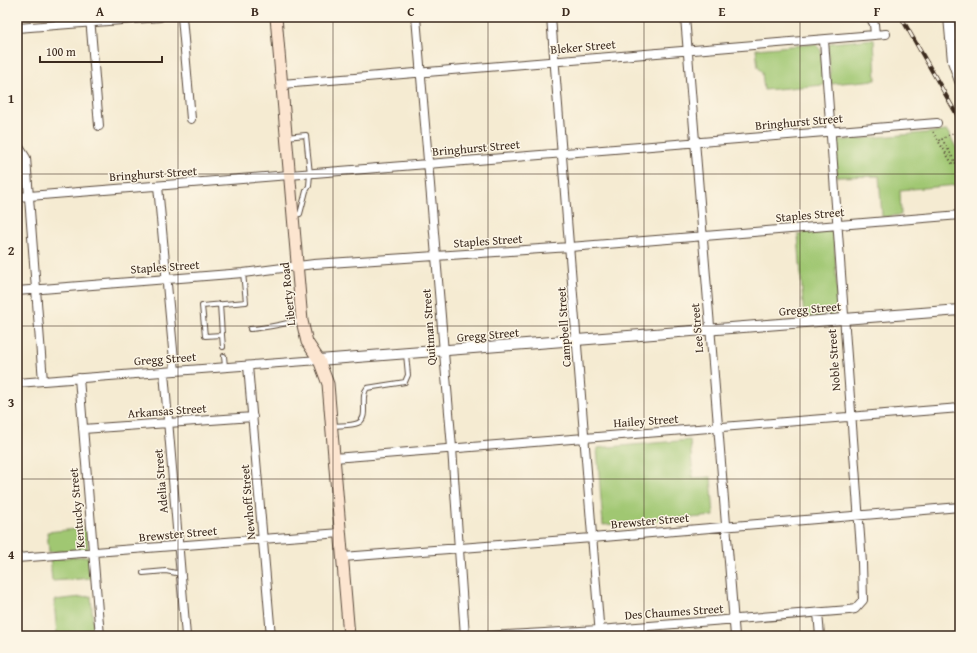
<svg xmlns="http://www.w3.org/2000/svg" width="977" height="653" font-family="'Gentium Book Plus',serif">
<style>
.green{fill:#a0c772;stroke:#6e7848}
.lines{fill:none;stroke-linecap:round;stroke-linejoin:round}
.service-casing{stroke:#574739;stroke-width:6}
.minor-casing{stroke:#574739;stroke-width:10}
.tertiary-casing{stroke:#574739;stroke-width:12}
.secondary-casing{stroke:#574739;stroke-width:13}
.path{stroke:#574739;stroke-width:1.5;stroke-dasharray:1 3;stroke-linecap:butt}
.service{stroke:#fff;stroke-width:4}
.minor{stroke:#fff;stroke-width:8}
.tertiary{stroke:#fff;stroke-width:10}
.secondary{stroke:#fce5d0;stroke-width:11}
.rail-casing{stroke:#3b2a1e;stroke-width:4}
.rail{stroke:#fcf5e5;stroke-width:2.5;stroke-dasharray:8;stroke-linecap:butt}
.path-bridge{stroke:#574739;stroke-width:1.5;stroke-dasharray:1 3;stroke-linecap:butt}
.grid{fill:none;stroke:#3b2a1e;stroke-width:1;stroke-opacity:0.55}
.labels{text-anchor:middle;stroke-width:3;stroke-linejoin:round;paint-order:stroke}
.street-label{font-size:12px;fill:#3b2a1e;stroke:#fcf5e5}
.neatline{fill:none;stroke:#3b2a1e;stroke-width:1.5}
.grid-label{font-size:13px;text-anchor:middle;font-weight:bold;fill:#3b2a1e}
</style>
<rect width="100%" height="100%" fill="#fcf5e5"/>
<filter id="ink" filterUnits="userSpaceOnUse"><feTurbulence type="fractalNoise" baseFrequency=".025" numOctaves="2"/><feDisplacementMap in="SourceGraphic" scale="8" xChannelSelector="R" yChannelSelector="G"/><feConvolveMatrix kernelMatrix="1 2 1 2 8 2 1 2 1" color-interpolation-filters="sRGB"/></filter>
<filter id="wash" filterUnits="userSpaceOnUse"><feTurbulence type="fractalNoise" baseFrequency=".012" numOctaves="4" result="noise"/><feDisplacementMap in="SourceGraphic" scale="16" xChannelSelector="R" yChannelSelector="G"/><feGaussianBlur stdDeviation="0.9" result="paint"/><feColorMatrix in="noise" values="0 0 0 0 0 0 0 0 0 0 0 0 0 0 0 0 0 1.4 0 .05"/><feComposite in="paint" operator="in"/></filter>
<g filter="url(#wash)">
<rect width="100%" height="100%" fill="#f5ebd2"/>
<path class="green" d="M 874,39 L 876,80 L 831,84 L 828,47 L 830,43 Z
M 815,44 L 821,50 L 824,85 L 764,90 L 762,72 L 758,67 L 756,49 Z
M 947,131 L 960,154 L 960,211 L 957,212 L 958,185 L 900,190 L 901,215 L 882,217 L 879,176 L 837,177 L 834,141 Z
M 829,229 L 834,234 L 838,311 L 833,316 L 804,319 L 798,234 L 804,233 L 804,231 Z
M 690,440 L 693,478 L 711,477 L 714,516 L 603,525 L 597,448 Z
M 87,528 L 88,549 L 49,552 L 47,532 Z
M 88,556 L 91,559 L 93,578 L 52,581 L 50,559 Z
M 91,596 L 94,636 L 57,636 L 54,600 Z"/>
</g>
<g filter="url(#ink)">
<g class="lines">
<defs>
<path id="service" d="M 286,137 L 306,135 L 310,174 L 309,186 L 306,191 L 300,214 L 293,215
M 220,304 L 222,335
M 250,329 C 268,328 284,323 301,321
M 223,347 L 222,335 L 205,336 L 202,306 L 246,302 L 243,273
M 224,356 L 225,367
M 333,426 C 340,425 351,426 358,423 C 370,418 359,397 367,388 L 405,382 L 408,375 L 406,354
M 143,573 L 166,571 L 181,574"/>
<path id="minor" d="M 90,17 L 99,126
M 182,17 L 191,119
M 416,17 L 452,448 L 465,636
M 551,17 L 600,636
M 685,17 L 735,636
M 870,17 L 874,24 L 875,35
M 17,28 L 160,17
M 282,84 L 886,34
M 17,144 L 26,158 L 43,381
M 158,186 L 175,371
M 17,197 L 937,123
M 17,291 L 243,273 L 314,264 L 570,247 L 960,215
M 248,366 L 271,636
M 164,372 L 186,636
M 79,378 L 100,636
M 17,383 L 319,360
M 83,429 L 253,417
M 334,458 L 960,408
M 343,557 L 592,538 L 960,507
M 17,558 L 341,533
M 818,613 L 820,636
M 488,636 L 599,630 L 849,610 L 855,609 L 863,600 L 862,563 L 824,40
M 958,636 L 960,636"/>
<path id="tertiary" d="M 949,17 L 953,61 L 960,81
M 319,360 L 960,310"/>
<path id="secondary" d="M 276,17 L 302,321 L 307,342 L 319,360 L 328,384 L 349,636"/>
</defs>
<use href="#service" class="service-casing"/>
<use href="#minor" class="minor-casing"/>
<use href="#tertiary" class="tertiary-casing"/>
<use href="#secondary" class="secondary-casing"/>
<path class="path" d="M 933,132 L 953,164 L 956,163 L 942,139 L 940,140"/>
<use href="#service" class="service"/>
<use href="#minor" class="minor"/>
<use href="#tertiary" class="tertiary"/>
<use href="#secondary" class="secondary"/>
<defs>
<path id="rail" d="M 901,17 L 960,120"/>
</defs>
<use href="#rail" class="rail-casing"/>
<use href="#rail" class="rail"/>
<path class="path-bridge" d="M 940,140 L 938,141 L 952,164 L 956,163 L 942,139 L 960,129"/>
</g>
</g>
<path class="grid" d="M 178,17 L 178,636M 333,17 L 333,636M 488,17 L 488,636M 644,17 L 644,636M 800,17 L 800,636M 17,174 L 960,174M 17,326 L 960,326M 17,479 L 960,479"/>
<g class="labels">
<g class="street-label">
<text transform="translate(583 47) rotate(-5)" y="4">Bleker Street</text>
<text transform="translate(799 122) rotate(-5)" y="4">Bringhurst Street</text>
<text transform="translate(476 148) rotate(-5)" y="4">Bringhurst Street</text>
<text transform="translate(153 174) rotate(-4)" y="4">Bringhurst Street</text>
<text transform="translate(810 215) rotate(-5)" y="4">Staples Street</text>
<text transform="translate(488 241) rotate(-4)" y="4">Staples Street</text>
<text transform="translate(165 267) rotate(-4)" y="4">Staples Street</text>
<text transform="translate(288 294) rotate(-96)" y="4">Liberty Road</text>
<text transform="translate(810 309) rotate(-5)" y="4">Gregg Street</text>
<text transform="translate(429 327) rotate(-94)" y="4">Quitman Street</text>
<text transform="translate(564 327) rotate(-94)" y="4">Campbell Street</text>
<text transform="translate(697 328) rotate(-95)" y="4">Lee Street</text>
<text transform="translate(488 335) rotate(-5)" y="4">Gregg Street</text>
<text transform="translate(165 359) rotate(-4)" y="4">Gregg Street</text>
<text transform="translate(834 360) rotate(-94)" y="4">Noble Street</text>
<text transform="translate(167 411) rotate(-4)" y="4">Arkansas Street</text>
<text transform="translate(646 421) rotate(-4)" y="4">Hailey Street</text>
<text transform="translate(161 481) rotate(-95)" y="4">Adelia Street</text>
<text transform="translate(248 502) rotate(-95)" y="4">Newhoff Street</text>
<text transform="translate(77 508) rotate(-95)" y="4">Kentucky Street</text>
<text transform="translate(650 521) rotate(-5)" y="4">Brewster Street</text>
<text transform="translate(178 534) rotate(-5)" y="4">Brewster Street</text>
<text transform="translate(674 612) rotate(-4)" y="4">Des Chaumes Street</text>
</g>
</g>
<rect width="977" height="653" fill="none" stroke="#fcf5e5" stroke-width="44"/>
<path d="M40 56v6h122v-6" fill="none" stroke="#3b2a1e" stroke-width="2"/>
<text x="46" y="56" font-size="12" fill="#3b2a1e" stroke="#fcf5e5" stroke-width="3" paint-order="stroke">100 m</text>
<rect x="22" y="22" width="933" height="609" class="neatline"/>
<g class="grid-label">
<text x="100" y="16">A</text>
<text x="255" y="16">B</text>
<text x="411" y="16">C</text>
<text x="566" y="16">D</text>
<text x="722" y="16">E</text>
<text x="877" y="16">F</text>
<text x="11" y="103">1</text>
<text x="11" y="255">2</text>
<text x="11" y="407">3</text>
<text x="11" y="559">4</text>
</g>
</svg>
